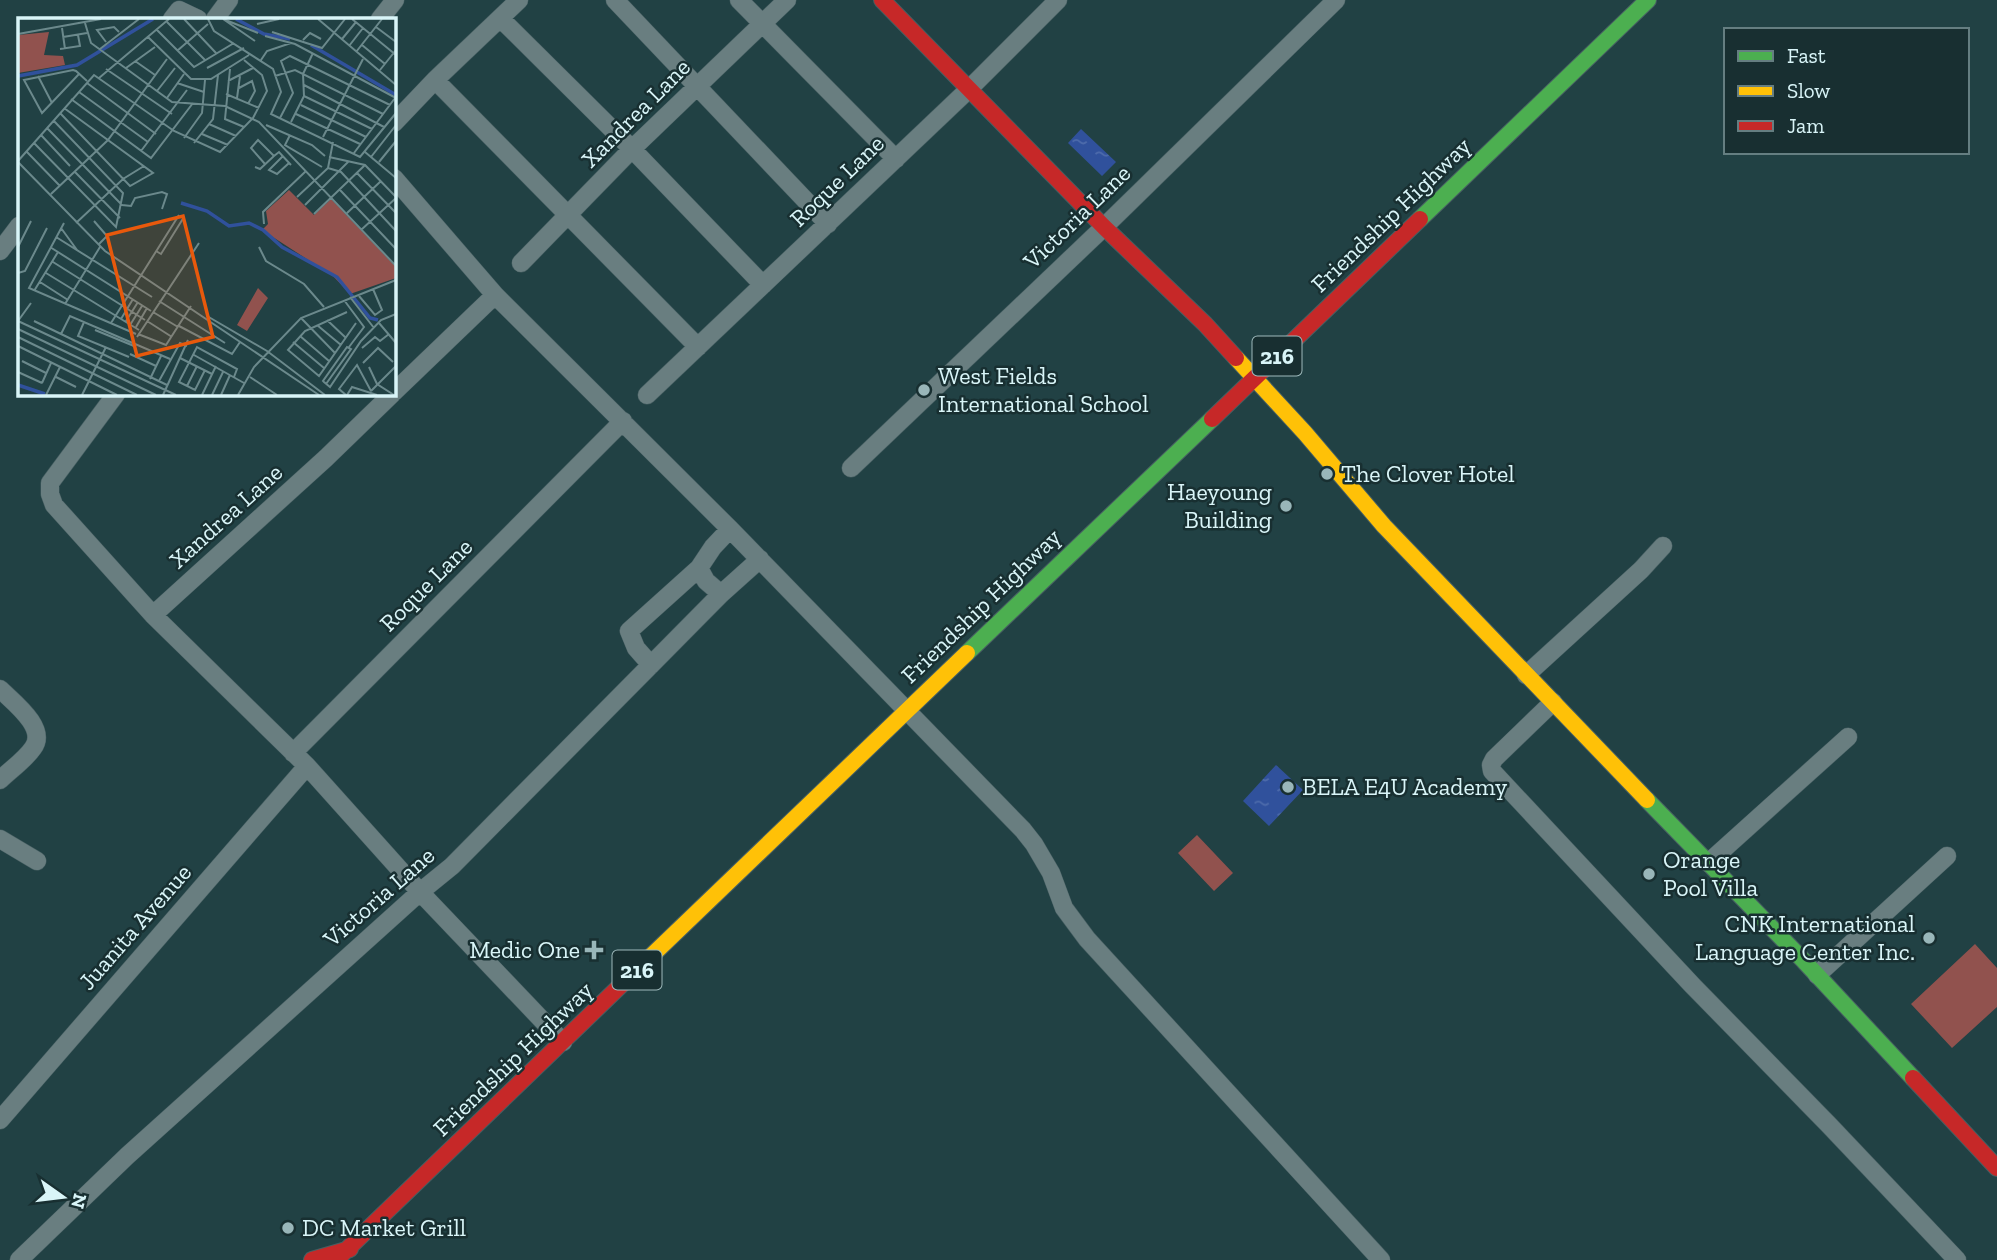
<svg xmlns="http://www.w3.org/2000/svg" width="1997" height="1260" font-family="'Zilla Slab',serif">
<style>
.garden{fill:#91524e}
.water{fill:url(#water-ripples)}
.lines{fill:none;stroke-linecap:round;stroke-linejoin:round}
.street-casing{stroke:#475f62;stroke-width:19}
.fast-casing{stroke:#475f62;stroke-width:18}
.slow-casing{stroke:#475f62;stroke-width:18}
.jam-casing{stroke:#475f62;stroke-width:18}
.street{stroke:#697e80;stroke-width:18}
.fast{stroke:#4caf50;stroke-width:16}
.slow{stroke:#ffc107;stroke-width:16}
.jam{stroke:#c62828;stroke-width:16}
.poi-dot{fill:#99b6b9;stroke:#182f31;stroke-width:2.5}
.labels{text-anchor:middle;stroke-width:5;stroke-linejoin:round;paint-order:stroke}
.shield{fill:#182f31;stroke:#9fbabc;stroke-width:2}
.shield-label{font-size:23px;font-weight:bold;fill:#d9f5f8}
.street-label{font-size:24px;fill:#d9f5f8;stroke:#182f31}
.poi-label{font-size:24px;fill:#d9f5f8;stroke:#182f31;text-anchor:start}
.inset-river{fill:none;stroke:#30519c;stroke-width:3.5}
.inset-road{fill:none;stroke:#6b898c;stroke-width:2}
.view{fill:#e8590c;fill-opacity:0.15;stroke:#e8590c;stroke-width:3.5}
.inset-edge{fill:none;stroke:#d9f5f8;stroke-width:3.5}
</style>
<defs>
<pattern id="water-ripples" width="26" height="14" patternUnits="userSpaceOnUse" patternTransform="scale(1.75)"><rect width="26" height="14" fill="#30519c"/><path d="M2 4q2-2 4 0t4 0M15 11q2-2 4 0t4 0" fill="none" stroke="#4d6bab"/></pattern>
</defs>
<rect width="100%" height="100%" fill="#214144"/>
<path class="garden" d="M 1197,835 L 1233,873 L 1214,891 L 1178,853 Z
M 1975,944 L 1997,968 L 1997,1007 L 1952,1048 L 1911,1004 Z"/>
<path class="water" d="M 1081,129 L 1116,162 L 1102,176 L 1068,143 Z
M 1276,765 L 1303,790 L 1269,826 L 1243,801 Z"/>
<g class="lines">
<defs>
<path id="street" d="M 615,0 L 828,224
M 739,0 L 896,159
M 500,18 L 632,149 L 763,285
M 172,19 L 179,10 L 198,19
M 215,19 L 229,0
M 380,19 L 395,0
M 435,80 L 698,347
M 394,123 L 435,80 L 519,0
M 394,178 L 495,295 L 730,529 L 1023,830 L 1034,844 L 1051,873 L 1064,908 L 1087,939 L 1381,1260
M 0,251 L 19,226
M 521,263 L 632,149 L 787,0
M 394,392 L 495,295
M 116,394 L 50,483 L 50,494 L 54,505 L 153,615 L 307,766 L 420,892 L 563,1042
M 647,395 L 969,89 L 1058,0
M 851,468 L 1104,227 L 1336,0
M 721,594 L 706,581 L 699,568 L 713,547 L 730,529
M 153,615 L 326,458 L 392,394
M 651,665 L 636,648 L 629,631 L 699,568
M 1526,675 L 1641,570 L 1663,546
M 0,689 C 13,702 48,728 33,748 C 25,760 10,770 0,780
M 1553,702 L 1494,759 L 1491,765 L 1492,771 L 1693,986 L 1828,1124 L 1957,1260
M 293,753 L 623,421
M 0,839 L 37,861
M 1708,863 L 1848,737
M 1817,975 L 1947,856
M 0,1120 L 307,766
M 19,1260 L 127,1156 L 420,892 L 452,866 L 721,594 L 760,559"/>
<path id="fast" d="M 1420,219 L 1648,0
M 967,653 L 1212,419
M 1647,800 L 1804,961 L 1913,1078"/>
<path id="slow" d="M 1236,358 L 1305,433 L 1384,526 L 1647,800
M 646,961 L 967,653"/>
<path id="jam" d="M 882,0 L 1104,227 L 1205,324 L 1236,358
M 1212,419 L 1420,219
M 1913,1078 L 1997,1168
M 312,1260 L 350,1249
M 336,1260 L 646,961"/>
</defs>
<use href="#street" class="street-casing"/>
<use href="#fast" class="fast-casing"/>
<use href="#slow" class="slow-casing"/>
<use href="#jam" class="jam-casing"/>
<use href="#street" class="street"/>
<use href="#fast" class="fast"/>
<use href="#slow" class="slow"/>
<use href="#jam" class="jam"/>
</g>
<g class="poi-dot">
<circle cx="924" cy="390" r="7"/>
<circle cx="1327" cy="474" r="7"/>
<circle cx="1286" cy="506" r="7"/>
<circle cx="1288" cy="787" r="7"/>
<circle cx="1649" cy="874" r="7"/>
<circle cx="1929" cy="938" r="7"/>
<path d="M590.5 939.5h7v7h7v7h-7v7h-7v-7h-7v-7h7z"/>
<circle cx="288" cy="1228" r="7"/>
</g>
<g class="labels">
<g class="shield">
<rect x="1252.5" y="336.5" width="49" height="39" rx="5"/>
<rect x="612.5" y="950.5" width="49" height="39" rx="5"/>
</g>
<g class="shield-label">
<text x="1277" y="364">216</text>
<text x="637" y="978">216</text>
</g>
<g class="street-label">
<text transform="translate(636 113) rotate(-45)" y="8">Xandrea Lane</text>
<text transform="translate(837 181) rotate(-44)" y="8">Roque Lane</text>
<text transform="translate(1391 215) rotate(-44)" y="8">Friendship Highway</text>
<text transform="translate(1077 217) rotate(-44)" y="8">Victoria Lane</text>
<text transform="translate(226 516) rotate(-42)" y="8">Xandrea Lane</text>
<text transform="translate(426 585) rotate(-45)" y="8">Roque Lane</text>
<text transform="translate(981 606) rotate(-44)" y="8">Friendship Highway</text>
<text transform="translate(379 897) rotate(-41)" y="8">Victoria Lane</text>
<text transform="translate(135 927) rotate(-49)" y="8">Juanita Avenue</text>
<text transform="translate(513 1059) rotate(-44)" y="8">Friendship Highway</text>
</g>
<g class="poi-label">
<text x="938" y="384">West Fields<tspan x="938" dy="28">International School</tspan></text>
<text x="1341" y="482">The Clover Hotel</text>
<text x="1272" y="500" text-anchor="end">Haeyoung<tspan x="1272" dy="28">Building</tspan></text>
<text x="1302" y="795">BELA E4U Academy</text>
<text x="1663" y="868">Orange<tspan x="1663" dy="28">Pool Villa</tspan></text>
<text x="1915" y="932" text-anchor="end">CNK International<tspan x="1915" dy="28">Language Center Inc.</tspan></text>
<text x="580" y="958" text-anchor="end">Medic One</text>
<text x="302" y="1236">DC Market Grill</text>
</g>
</g>
<g transform="translate(18 18)">
<rect width="378" height="378" fill="#214144"/>
<path d="M 31,14 L 26,37 L 45,38 L 47,47 L 0,55 L 0,17 ZM 240,270 L 250,280 L 229,313 L 219,307 Z" fill="#91524e"/>
<path d="M 271,172 L 296,197 L 313,181 L 378,249 L 378,260 L 332,276 L 315,258 L 244,212 L 250,206 L 248,193 Z" fill="#91524e"/>
<path class="inset-river" d="M 218,1 L 246,16 L 272,21M 293,27 L 378,77M 0,58 L 59,47 L 135,1M 163,185 L 189,193 L 211,208 L 231,205 L 245,212 L 264,229 L 319,259 L 352,300 L 360,302M 0,367 L 27,376"/>
<path class="inset-road" d="M 166,1 L 198,35M 190,1 L 196,13 L 255,51 L 263,74 L 253,96 L 342,139 L 378,95M 205,1 L 237,23M 205,1 L 240,15M 300,1 L 378,67M 334,1 L 378,37M 149,4 L 187,42M 67,5 L 73,25 L 154,84 L 207,88 L 241,104 L 378,248M 239,6 L 261,1M 358,9 L 378,24M 44,10 L 47,31M 139,12 L 176,49 L 216,25M 254,14 L 304,30 L 327,1M 0,16 L 83,1M 247,18 L 277,26 L 378,80M 45,19 L 69,15M 130,19 L 173,61 L 193,61 L 231,37M 324,21 L 338,4M 285,22 L 292,15 L 303,21M 88,24 L 79,12 L 96,9 L 101,14M 344,27 L 367,46M 331,28 L 345,10M 42,31 L 62,28 L 60,17M 82,31 L 121,1M 159,33 L 190,6M 338,34 L 364,1M 243,42 L 249,33 L 273,25M 117,43 L 137,57M 108,50 L 137,29M 189,50 L 226,30M 88,51 L 154,96M 212,51 L 207,101 L 226,109M 362,52 L 378,32M 61,56 L 24,95 L 6,62 L 55,52 L 58,53 L 69,63M 20,58 L 34,85M 257,58 L 277,52 L 365,96M 81,60 L 151,1M 210,63 L 235,50M 69,65 L 138,116M 159,65 L 186,74M 286,67 L 366,109M 221,70 L 234,63 L 237,73 L 230,86M 139,73 L 157,50M 61,74 L 130,124M 208,76 L 241,90M 286,78 L 354,111M 149,80 L 166,56M 219,80 L 222,58M 53,81 L 133,140 L 175,85M 283,87 L 348,119M 42,95 L 112,168 L 135,155 L 46,90M 278,96 L 342,126M 262,100 L 275,75 L 263,43 L 272,38 L 372,87M 273,104 L 286,78 L 285,56 L 295,35M 191,106 L 218,118M 248,107 L 294,127 L 307,138M 29,110 L 104,187 L 113,188 L 117,180 L 144,174 L 149,176 L 144,191M 184,116 L 210,127M 23,117 L 52,148M 272,117 L 267,127 L 304,149M 305,119 L 345,41M 166,120 L 184,95 L 187,62M 16,125 L 98,209 L 105,175 L 35,102M 176,125 L 195,101 L 200,57M 123,133 L 169,72M 9,134 L 42,168M 347,134 L 378,160M 336,135 L 377,80M 256,138 L 261,134 L 273,147M 265,138 L 251,152 L 259,156 L 271,145M 311,139 L 347,147 L 378,179M 353,139 L 378,107M 0,143 L 76,57 L 156,113 L 202,134 L 235,100 L 249,73 L 244,57 L 226,42M 0,144 L 87,233 L 301,377M 361,144 L 378,123M 237,149 L 242,151 L 256,138 L 240,122 L 233,130 L 247,146M 310,150 L 323,154 L 378,213M 57,154 L 102,200M 339,155 L 378,195M 322,172 L 378,231M 33,176 L 90,122 L 149,41M 279,179 L 310,150 L 315,124M 287,187 L 331,143M 329,195 L 363,163M 296,196 L 347,147M 76,203 L 89,218 L 80,227M 46,205 L 11,270 L 118,316M 58,205 L 105,161 L 126,148M 246,206 L 245,194 L 288,153M 43,210 L 59,232M 343,212 L 378,180M 38,219 L 134,279M 0,229 L 13,203M 32,229 L 133,293M 241,229 L 248,243 L 286,266 L 306,289M 138,233 L 143,236 L 166,199M 35,244 L 127,302M 0,255 L 7,253 L 29,210M 28,255 L 121,312M 22,264 L 50,282M 16,273 L 40,234M 341,278 L 357,297 L 364,292 L 355,271M 332,279 L 356,310M 326,282 L 346,309 L 331,329M 141,283 L 207,325M 47,286 L 82,229M 135,294 L 160,309M 329,294 L 287,313 L 270,332 L 301,358 L 338,305M 189,298 L 249,333 L 307,377M 283,300 L 317,335M 103,301 L 115,281M 309,302 L 328,320M 0,303 L 158,377M 0,303 L 13,285M 16,303 L 149,367M 108,303 L 120,284M 129,303 L 154,319M 66,304 L 60,318 L 111,339M 93,305 L 161,197M 361,305 L 378,325M 112,307 L 124,288M 299,307 L 323,327M 161,308 L 214,336 L 222,324M 118,309 L 129,290M 0,311 L 138,377M 77,312 L 116,328M 43,316 L 52,298 L 152,341M 120,316 L 148,327 L 173,288M 282,318 L 311,343M 0,319 L 119,377M 119,319 L 181,225M 275,324 L 306,350M 0,328 L 99,377M 344,330 L 357,319 L 362,323 L 371,316M 112,336 L 138,348M 176,337 L 226,365M 162,340 L 194,356M 4,343 L 28,355M 345,345 L 360,330 L 375,344M 351,349 L 359,366 L 376,377M 187,352 L 177,372 L 161,364 L 179,329 L 219,351 L 216,359M 0,354 L 24,365M 38,359 L 58,369M 232,359 L 259,377M 132,361 L 143,338M 141,363 L 162,325 L 169,328M 24,365 L 33,345M 308,366 L 333,331 L 329,329 L 305,363 L 306,364 L 312,369 L 343,323 L 363,302 L 378,296M 169,368 L 179,348M 353,373 L 378,348M 28,377 L 42,349M 64,377 L 88,329M 145,377 L 170,322M 184,377 L 198,348M 194,377 L 205,354M 203,377 L 212,357M 220,377 L 236,349 L 283,300 L 378,262M 328,377 L 321,371 L 339,347 L 353,373M 329,377 L 334,369 L 359,377"/>
<path class="view" d="M 165,198 L 195,319 L 119,338 L 89,217 Z"/>
<rect width="378" height="378" class="inset-edge"/>
</g>
<rect x="1724" y="28" width="245" height="126" fill="#182f31" stroke="#657e81" stroke-width="2"/>
<rect x="1738" y="51" width="35" height="10" fill="#4caf50" stroke="#657e81" stroke-width="2"/>
<text x="1787" y="63" font-size="21" fill="#d9f5f8">Fast</text>
<rect x="1738" y="86" width="35" height="10" fill="#ffc107" stroke="#657e81" stroke-width="2"/>
<text x="1787" y="98" font-size="21" fill="#d9f5f8">Slow</text>
<rect x="1738" y="121" width="35" height="10" fill="#c62828" stroke="#657e81" stroke-width="2"/>
<text x="1787" y="133" font-size="21" fill="#d9f5f8">Jam</text>
<g transform="translate(63 1197) rotate(104)" stroke="#182f31" stroke-width="5" paint-order="stroke">
<path d="M0-5L12 26L0 18L-12 26Z" fill="#d9f5f8"/>
<text y="-10" font-size="19" font-weight="bold" text-anchor="middle" fill="#d9f5f8">N</text>
</g>
</svg>
